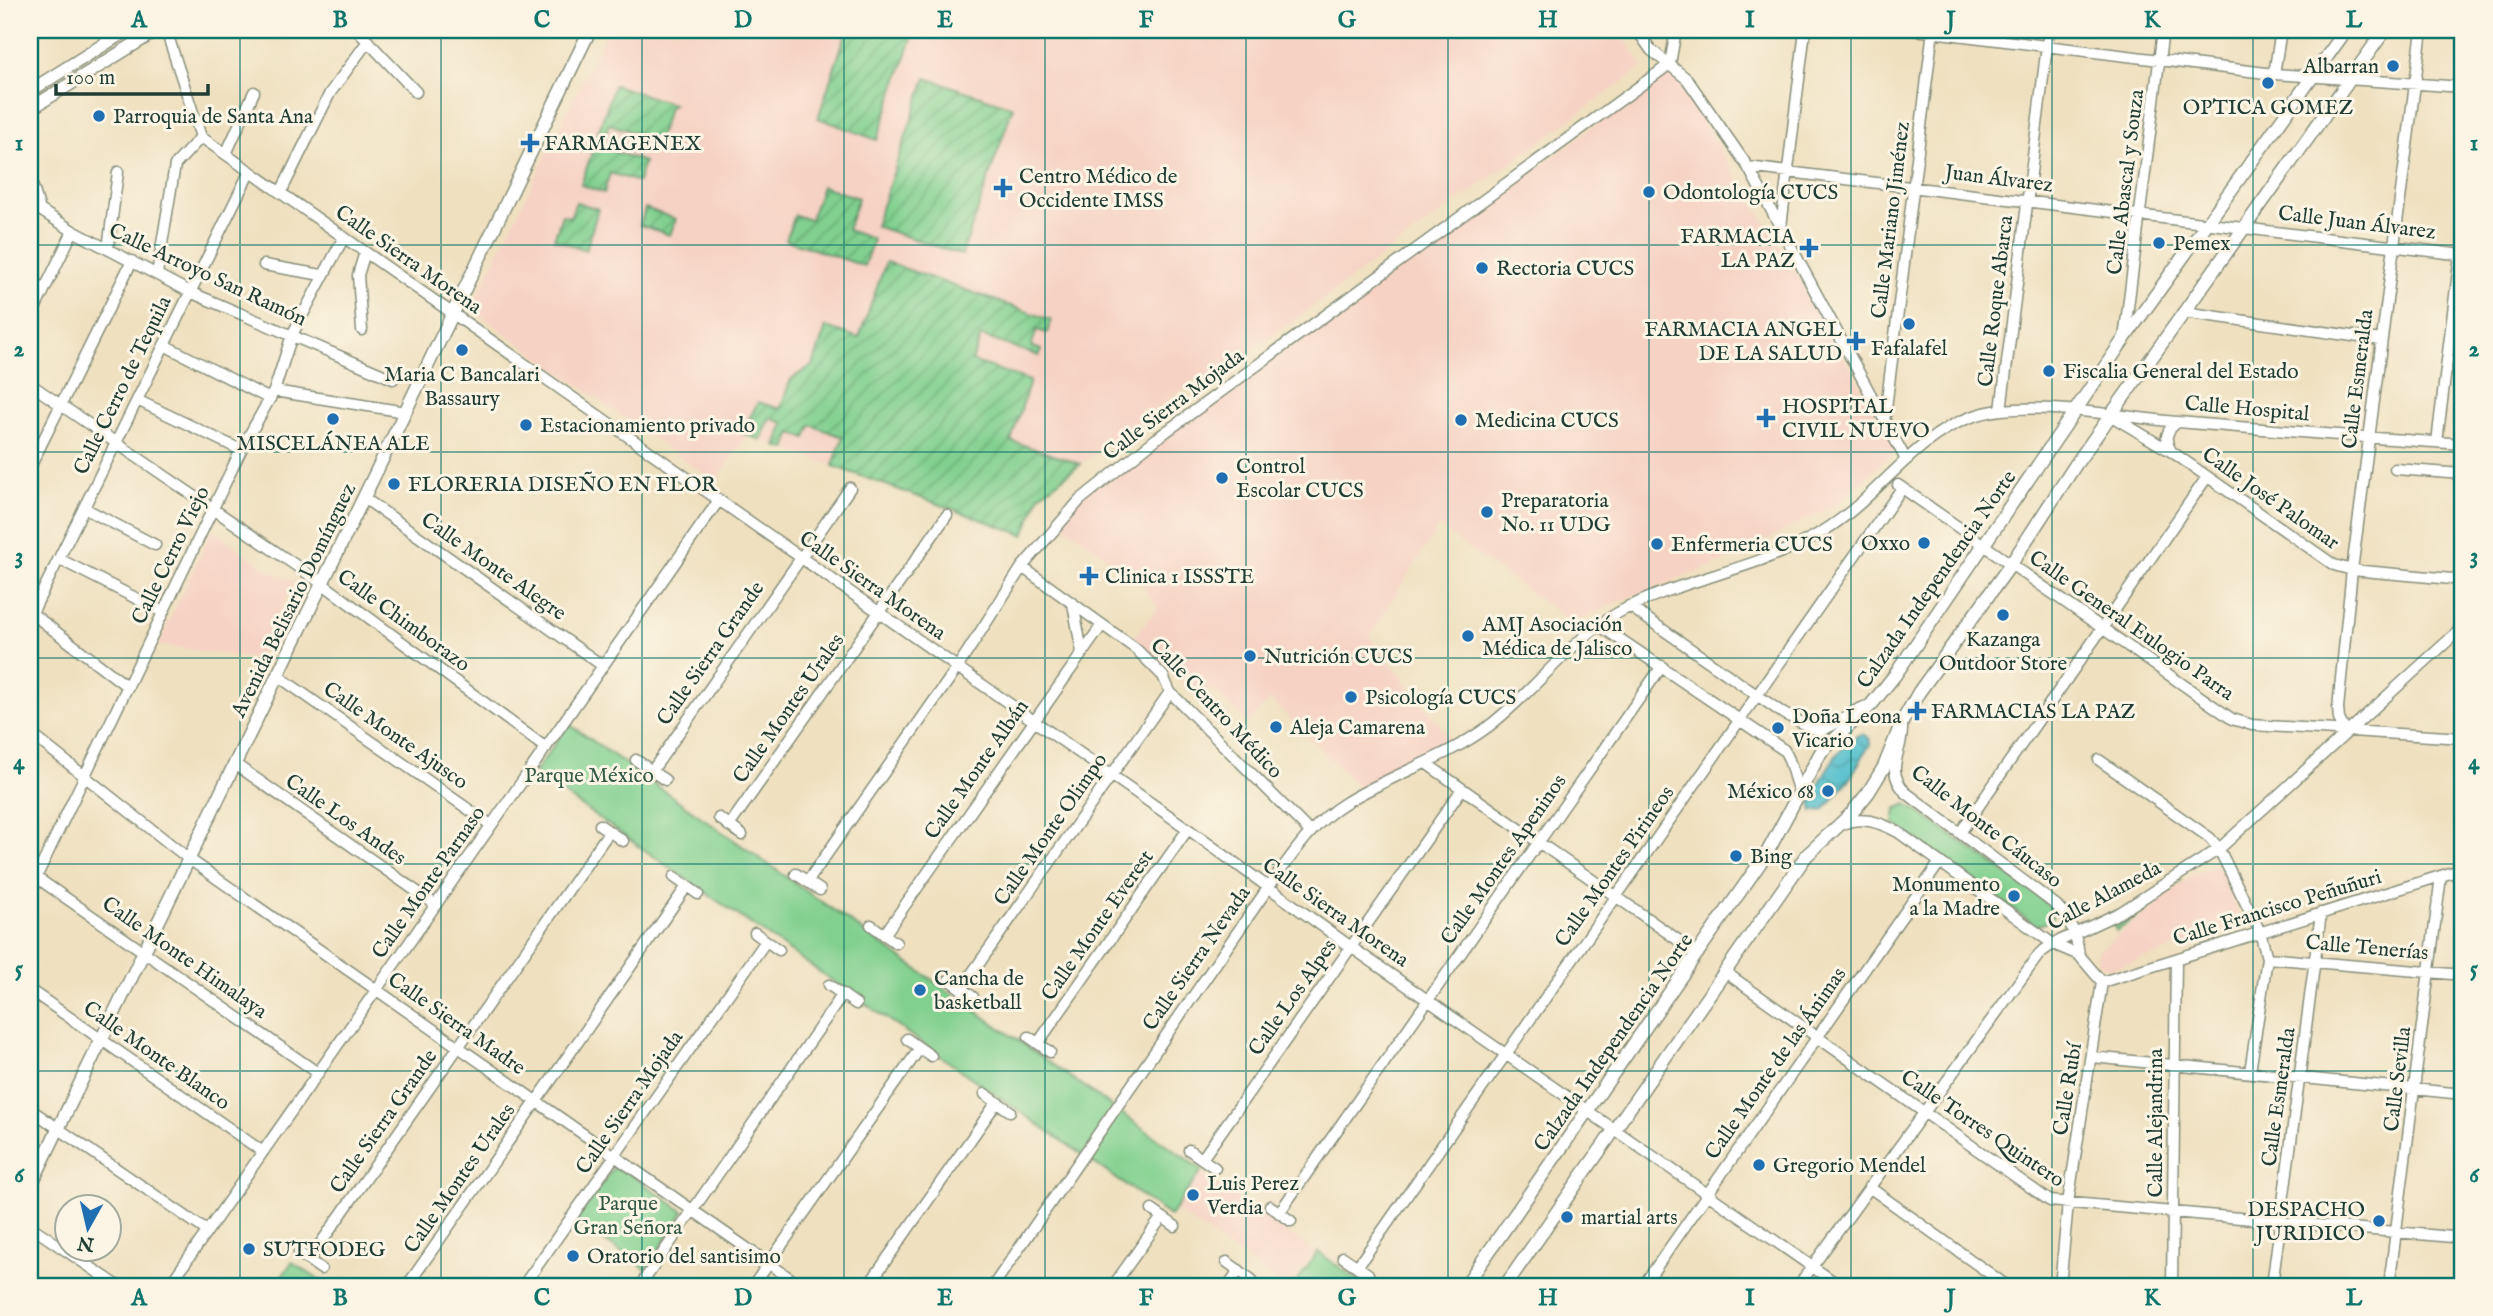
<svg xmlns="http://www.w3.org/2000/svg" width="2493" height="1316" font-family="'IM FELL English',serif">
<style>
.built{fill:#f6d2c4}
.green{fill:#81d08f;stroke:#508662;stroke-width:2}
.garden{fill:url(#garden-furrows);stroke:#508662;stroke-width:2}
.water{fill:url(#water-waves);stroke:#387e80;stroke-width:2}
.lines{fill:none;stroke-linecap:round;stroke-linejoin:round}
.minor-casing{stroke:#878e7a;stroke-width:13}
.major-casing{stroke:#878e7a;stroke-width:15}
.minor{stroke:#fff;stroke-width:10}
.major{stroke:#fff;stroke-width:12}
.grid{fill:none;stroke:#0f766e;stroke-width:2;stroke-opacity:0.55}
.poi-dot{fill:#1f6fb2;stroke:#fcf5e5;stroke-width:2.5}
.labels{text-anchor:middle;stroke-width:6;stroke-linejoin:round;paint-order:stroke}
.poi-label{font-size:21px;fill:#1f3d34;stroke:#fcf5e5;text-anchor:start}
.street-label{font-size:21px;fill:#1f3d34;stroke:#fcf5e5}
.park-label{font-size:21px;fill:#335a46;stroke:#fcf5e5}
.neatline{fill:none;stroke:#0f766e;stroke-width:2.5}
.grid-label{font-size:23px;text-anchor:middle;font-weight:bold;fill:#0f766e}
</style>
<defs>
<pattern id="garden-furrows" width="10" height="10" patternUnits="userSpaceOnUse" patternTransform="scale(1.75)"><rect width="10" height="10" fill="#81d08f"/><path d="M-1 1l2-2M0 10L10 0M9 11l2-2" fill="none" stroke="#69aa76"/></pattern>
<pattern id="water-waves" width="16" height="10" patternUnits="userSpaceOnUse" patternTransform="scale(1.75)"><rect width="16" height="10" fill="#52bfcc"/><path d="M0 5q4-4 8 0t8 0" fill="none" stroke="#439ca6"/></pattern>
</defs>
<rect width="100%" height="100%" fill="#fcf5e5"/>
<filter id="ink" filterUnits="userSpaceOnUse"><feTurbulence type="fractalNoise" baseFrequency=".0143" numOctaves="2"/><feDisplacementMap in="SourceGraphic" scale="14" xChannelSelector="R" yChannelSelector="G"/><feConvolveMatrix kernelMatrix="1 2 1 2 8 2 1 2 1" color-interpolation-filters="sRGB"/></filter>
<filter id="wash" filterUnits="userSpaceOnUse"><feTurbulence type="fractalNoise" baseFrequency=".00686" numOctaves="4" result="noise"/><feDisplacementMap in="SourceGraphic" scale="28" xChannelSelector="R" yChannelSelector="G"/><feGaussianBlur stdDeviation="1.57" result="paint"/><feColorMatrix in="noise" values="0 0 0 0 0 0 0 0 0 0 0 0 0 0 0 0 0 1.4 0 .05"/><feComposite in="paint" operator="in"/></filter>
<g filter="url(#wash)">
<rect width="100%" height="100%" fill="#efe0bf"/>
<path class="built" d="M 607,30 L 1619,30 L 1643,67 L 1221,373 L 1196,380 L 1040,494 L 1024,535 L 747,435 L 715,482 L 471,309 Z
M 1670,69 L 1803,283 L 1896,451 L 1835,505 L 1722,562 L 1605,607 L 1574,624 L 1438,527 L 1369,637 L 1452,741 L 1395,768 L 1361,789 L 1270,699 L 1248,723 L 1211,688 L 1200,698 L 1133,638 L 1158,608 L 1141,583 L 1060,522 L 1074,501 L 1451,233 Z
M 212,530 L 268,570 L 294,582 L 257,659 L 158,645 Z
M 2217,864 L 2244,926 L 2110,969 L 2098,964 L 2098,951 L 2193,875 Z
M 1202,1173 L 1314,1252 L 1289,1286 L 1284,1286 L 1175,1210 Z"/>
<path class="green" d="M 569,724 L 1202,1170 L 1170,1216 L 534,773 Z
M 1907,804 L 2049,903 L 2053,912 L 2051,921 L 2036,926 L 1894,824 L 1896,809 Z
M 616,1164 L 684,1212 L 646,1269 L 576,1221 Z
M 1318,1252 L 1366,1286 L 1294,1286 Z
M 292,1262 L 328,1286 L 275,1286 Z"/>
<path class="garden" d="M 847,30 L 915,30 L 877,140 L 818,118 Z
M 926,78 L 1013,107 L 962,255 L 875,226 Z
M 614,85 L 673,104 L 669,107 L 658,140 L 609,124 L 601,147 L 644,162 L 638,182 L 610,173 L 604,193 L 581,185 Z
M 822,186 L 858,198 L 847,230 L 873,239 L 864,266 L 786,240 L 795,215 L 810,220 Z
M 576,202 L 598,209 L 586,250 L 554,239 L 562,215 L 570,217 Z
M 645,208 L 676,219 L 670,235 L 640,225 Z
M 886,262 L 1051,320 L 1047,333 L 1037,330 L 1031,346 L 1041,350 L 1039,356 L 981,336 L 972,361 L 1030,381 L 1011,441 L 1081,464 L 1040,495 L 1024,535 L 833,466 L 843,437 L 811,425 L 806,438 L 792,433 L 786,449 L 776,446 L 784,423 L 770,418 L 761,440 L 742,433 L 758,402 L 780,409 L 791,379 L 813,365 L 826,327 L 859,338 Z
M 2182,880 L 2117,931 L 2111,923 Z"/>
<path class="water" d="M 1862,734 L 1869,738 L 1870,744 L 1849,780 L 1824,810 L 1813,811 L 1811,801 C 1819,782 1841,739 1862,734 Z"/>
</g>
<g filter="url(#ink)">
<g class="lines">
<defs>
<path id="minor" d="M 166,30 L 201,137 L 1188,829 L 1351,947 L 1840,1286
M 357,30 L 416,92
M 1637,30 L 1651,50 L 1687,79 L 1748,167 L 1905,458
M 1915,30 L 2274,74 L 2463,87
M 2274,74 L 2281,30
M 226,154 L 254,92
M 1748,167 L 2463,255
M 30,178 L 40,210 L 73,231 L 190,292 L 393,379
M 281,192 L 330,93 L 368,41
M 1781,227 L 1805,30
M 108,249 L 118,172
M 264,265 L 322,275
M 157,274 L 175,165 L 201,137
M 2183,312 L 2381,340
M 30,319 L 73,231
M 362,330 L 358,275 L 365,252
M 2124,339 L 2163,30
M 164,345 L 270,399
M 30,384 L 323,584 L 546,748
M 274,391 L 406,412
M 137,400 L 241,450
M 2001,410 L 2049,30
M 1885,416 L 1933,30
M 2113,417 L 2172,452 L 2334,565 L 2352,570 L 2463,580
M 2437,442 L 2460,255
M 2171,451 C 2163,439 2167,429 2178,422
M 30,467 L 132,261
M 2395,469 L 2463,474
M 1898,485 L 2232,719 L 2252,725 L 2463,738
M 364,498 L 603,666
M 84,508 L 155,545
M 59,559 L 163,612
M 1022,567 L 1136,649 L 1163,676 L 1170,692 L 1310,832
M 1073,604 L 1082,652
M 1629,606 L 1784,714 L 1819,731 C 1839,725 1851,709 1871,705
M 30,612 L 128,687
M 30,617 L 250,171
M 1599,625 L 1784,750 C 1793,763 1792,777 1799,790
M 278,676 L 491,825
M 1902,724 C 1904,754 1883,766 1905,792 L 2056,905 C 2071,921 2076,933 2079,955
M 30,733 L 189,859 L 801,1286
M 2346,733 L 2339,719 L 2338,708 L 2352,570 L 2422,30
M 636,760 L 665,780
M 2099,760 L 2210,838 L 2219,849 L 2260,932 L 2267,958 L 2250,1072
M 235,764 L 436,905
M 1427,764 L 1698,954
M 652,771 L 850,488
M 719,818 L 742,835
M 600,825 L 623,841
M 1840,825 C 1861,815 1879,822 1898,832 L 2053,944 L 2079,955 L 2102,982
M 729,826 L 947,515
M 1960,833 L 2207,477
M 30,873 L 318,1073
M 796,874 L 820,890
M 674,877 L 698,894
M 808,881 L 957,668 L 1022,567 L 1080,500 L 1156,439 L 1670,64 L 1676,30
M 30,890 L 241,450 L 274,391 L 292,335 L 344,237
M 871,925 L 896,943
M 755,933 L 779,950
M 884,935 L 1102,625
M 2267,958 L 2463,975
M 1725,972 L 2050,1201 L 2463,1238
M 949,980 L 973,997
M 2102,982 L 2463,869
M 829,985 L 856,1004
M 961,989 L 1170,692
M 30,990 L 263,1152
M 1029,1037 L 1050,1052
M 907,1039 L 931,1056
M 1038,1043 L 1188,829
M 2092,1057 L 2463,1094
M 985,1094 L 1010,1111
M 30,1109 L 207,1231
M 1189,1150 L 1215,1168
M 1202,1159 L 1462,789
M 1869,1187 L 2007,1286
M 1270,1206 L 1291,1221
M 1152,1210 L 1175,1226
M 1279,1213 L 1662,666
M 30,1226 L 118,1286
M 299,1253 L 321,1269
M 1343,1257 L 1368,1274
M 309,1260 L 609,832
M 1227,1262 L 1252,1280
M 1357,1267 L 1902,488
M 169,1286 L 719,500
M 407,1286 L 687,886
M 523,1286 L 766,941
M 640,1286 L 843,994
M 753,1286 L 920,1048
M 868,1286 L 997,1102
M 993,1286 L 1268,888 C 1291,857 1312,823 1345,803 C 1392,774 1445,759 1489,726 C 1538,689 1573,634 1629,607 C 1692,576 1764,568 1825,530 C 1887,492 1922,419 2001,410 C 2059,404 2121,417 2178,422 C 2273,430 2368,438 2463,444
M 1113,1286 L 1162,1217
M 1228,1286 L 1239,1270
M 1643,1286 L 1940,862
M 1798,1286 L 2040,953 L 2053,944 L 2121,912 L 2219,849 L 2463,627
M 2060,1286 L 2068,1203 L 2102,982
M 2172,1286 L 2176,959
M 2272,1286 L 2321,913
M 2389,1286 L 2441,876"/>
<path id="major" d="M 30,91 L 127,30
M 30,109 L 157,30
M 30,1187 L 590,30
M 1465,1286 L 1767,853 L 1821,752 L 1871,705 L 1895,675 L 2124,339 L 2346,30
M 1505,1286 L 1806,856 L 1851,814 L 1868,793 L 1884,767 L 1902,722 L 1919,692 L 2011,564 L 2076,464 L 2385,30"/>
</defs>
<use href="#minor" class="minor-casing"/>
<use href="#major" class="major-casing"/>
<use href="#minor" class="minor"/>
<use href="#major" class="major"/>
</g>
</g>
<path class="grid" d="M 240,30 L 240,1286M 441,30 L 441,1286M 642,30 L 642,1286M 844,30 L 844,1286M 1045,30 L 1045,1286M 1246,30 L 1246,1286M 1448,30 L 1448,1286M 1649,30 L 1649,1286M 1851,30 L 1851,1286M 2052,30 L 2052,1286M 2253,30 L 2253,1286M 30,245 L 2463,245M 30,452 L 2463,452M 30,658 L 2463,658M 30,864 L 2463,864M 30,1071 L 2463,1071"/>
<g class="poi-dot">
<circle cx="2393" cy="66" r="7"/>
<circle cx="2268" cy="83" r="7"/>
<circle cx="99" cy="116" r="7"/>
<path d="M526.5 132.5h7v7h7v7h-7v7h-7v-7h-7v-7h7z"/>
<path d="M999.5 177.5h7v7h7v7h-7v7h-7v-7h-7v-7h7z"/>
<circle cx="1649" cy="192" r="7"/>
<circle cx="2159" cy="243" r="7"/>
<path d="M1805.5 237.5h7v7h7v7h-7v7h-7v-7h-7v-7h7z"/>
<circle cx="1482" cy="268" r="7"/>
<circle cx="1909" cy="324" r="7"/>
<path d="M1852.5 330.5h7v7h7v7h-7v7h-7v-7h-7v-7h7z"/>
<circle cx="462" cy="350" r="7"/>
<circle cx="2049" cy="371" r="7"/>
<path d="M1762.5 407.5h7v7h7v7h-7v7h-7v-7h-7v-7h7z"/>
<circle cx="333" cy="419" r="7"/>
<circle cx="1461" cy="420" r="7"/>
<circle cx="526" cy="425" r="7"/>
<circle cx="1222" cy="478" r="7"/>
<circle cx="394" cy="484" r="7"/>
<circle cx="1487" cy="512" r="7"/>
<circle cx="1924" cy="543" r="7"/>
<circle cx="1657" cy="544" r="7"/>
<path d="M1085.5 565.5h7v7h7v7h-7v7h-7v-7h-7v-7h7z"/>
<circle cx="2003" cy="615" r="7"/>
<circle cx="1468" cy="636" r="7"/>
<circle cx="1250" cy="656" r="7"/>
<circle cx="1351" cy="697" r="7"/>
<path d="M1913.5 700.5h7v7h7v7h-7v7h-7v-7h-7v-7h7z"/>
<circle cx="1276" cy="727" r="7"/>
<circle cx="1778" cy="728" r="7"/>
<circle cx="1828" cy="791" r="7"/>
<circle cx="1736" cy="856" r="7"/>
<circle cx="2014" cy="896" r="7"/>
<circle cx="920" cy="990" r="7"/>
<circle cx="1759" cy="1165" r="7"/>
<circle cx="1193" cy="1195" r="7"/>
<circle cx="1567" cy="1217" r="7"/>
<circle cx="2379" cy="1221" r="7"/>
<circle cx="249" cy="1249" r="7"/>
<circle cx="573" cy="1256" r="7"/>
</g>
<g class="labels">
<g class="poi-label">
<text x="2379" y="73" text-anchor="end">Albarran</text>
<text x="2268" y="114" text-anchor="middle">OPTICA GOMEZ</text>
<text x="113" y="123">Parroquia de Santa Ana</text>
<text x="544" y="150">FARMAGENEX</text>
<text x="1019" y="183">Centro Médico de<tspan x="1019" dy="24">Occidente IMSS</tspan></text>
<text x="1663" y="199">Odontología CUCS</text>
<text x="1795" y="243" text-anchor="end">FARMACIA<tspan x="1795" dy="24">LA PAZ</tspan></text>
<text x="2173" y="250">Pemex</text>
<text x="1496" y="275">Rectoria CUCS</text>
<text x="1842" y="336" text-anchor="end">FARMACIA ANGEL<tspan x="1842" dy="24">DE LA SALUD</tspan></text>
<text x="1909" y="355" text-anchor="middle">Fafalafel</text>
<text x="2063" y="378">Fiscalia General del Estado</text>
<text x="462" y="381" text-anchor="middle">Maria C Bancalari<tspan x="462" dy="24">Bassaury</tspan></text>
<text x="1782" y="413">HOSPITAL<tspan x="1782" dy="24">CIVIL NUEVO</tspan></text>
<text x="1475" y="427">Medicina CUCS</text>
<text x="540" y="432">Estacionamiento privado</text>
<text x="333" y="450" text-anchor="middle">MISCELÁNEA ALE</text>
<text x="1236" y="473">Control<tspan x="1236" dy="24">Escolar CUCS</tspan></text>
<text x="408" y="491">FLORERIA DISEÑO EN FLOR</text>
<text x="1501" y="507">Preparatoria<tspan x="1501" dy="24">No. 11 UDG</tspan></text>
<text x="1910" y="550" text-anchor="end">Oxxo</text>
<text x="1671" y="551">Enfermeria CUCS</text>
<text x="1105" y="583">Clinica 1 ISSSTE</text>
<text x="1482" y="631">AMJ Asociación<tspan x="1482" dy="24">Médica de Jalisco</tspan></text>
<text x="2003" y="646" text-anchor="middle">Kazanga<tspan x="2003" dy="24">Outdoor Store</tspan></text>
<text x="1264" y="663">Nutrición CUCS</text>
<text x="1365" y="704">Psicología CUCS</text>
<text x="1931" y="718">FARMACIAS LA PAZ</text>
<text x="1792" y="723">Doña Leona<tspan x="1792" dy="24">Vicario</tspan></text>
<text x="1290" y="734">Aleja Camarena</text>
<text x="1814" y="798" text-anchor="end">México 68</text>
<text x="1750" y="863">Bing</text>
<text x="2000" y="891" text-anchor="end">Monumento<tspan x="2000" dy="24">a la Madre</tspan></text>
<text x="934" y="985">Cancha de<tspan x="934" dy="24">basketball</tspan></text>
<text x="1773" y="1172">Gregorio Mendel</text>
<text x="1207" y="1190">Luis Perez<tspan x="1207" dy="24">Verdia</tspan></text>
<text x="2365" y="1216" text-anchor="end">DESPACHO<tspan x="2365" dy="24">JURIDICO</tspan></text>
<text x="1581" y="1224">martial arts</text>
<text x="263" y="1256">SUTFODEG</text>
<text x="587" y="1263">Oratorio del santisimo</text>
</g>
<g class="street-label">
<text transform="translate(1999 178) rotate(7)" y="7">Juan Álvarez</text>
<text transform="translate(2125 182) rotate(-83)" y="7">Calle Abascal y Souza</text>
<text transform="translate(1890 220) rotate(-83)" y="7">Calle Mariano Jiménez</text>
<text transform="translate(2357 222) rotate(7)" y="7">Calle Juan Álvarez</text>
<text transform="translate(409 259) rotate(35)" y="7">Calle Sierra Morena</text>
<text transform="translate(208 274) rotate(25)" y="7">Calle Arroyo San Ramón</text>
<text transform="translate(1995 301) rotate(-83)" y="7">Calle Roque Abarca</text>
<text transform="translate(2357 379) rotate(-83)" y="7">Calle Esmeralda</text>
<text transform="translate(122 385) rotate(-64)" y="7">Calle Cerro de Tequila</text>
<text transform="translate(1173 404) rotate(-37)" y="7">Calle Sierra Mojada</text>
<text transform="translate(2247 408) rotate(5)" y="7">Calle Hospital</text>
<text transform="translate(2271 498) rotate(35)" y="7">Calle José Palomar</text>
<text transform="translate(170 555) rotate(-64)" y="7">Calle Cerro Viejo</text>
<text transform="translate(494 566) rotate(35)" y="7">Calle Monte Alegre</text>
<text transform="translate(1936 579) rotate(-55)" y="7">Calzada Independencia Norte</text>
<text transform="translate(873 585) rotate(35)" y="7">Calle Sierra Morena</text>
<text transform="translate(293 600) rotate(-64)" y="7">Avenida Belisario Domínguez</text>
<text transform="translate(404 620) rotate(36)" y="7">Calle Chimborazo</text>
<text transform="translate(2132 625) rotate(35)" y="7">Calle General Eulogio Parra</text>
<text transform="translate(710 653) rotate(-55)" y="7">Calle Sierra Grande</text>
<text transform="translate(788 708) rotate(-55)" y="7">Calle Montes Urales</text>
<text transform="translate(1217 708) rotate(47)" y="7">Calle Centro Médico</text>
<text transform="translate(396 735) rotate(35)" y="7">Calle Monte Ajusco</text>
<text transform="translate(976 769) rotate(-55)" y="7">Calle Monte Albán</text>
<text transform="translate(346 819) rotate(35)" y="7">Calle Los Andes</text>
<text transform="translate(1987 826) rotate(38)" y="7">Calle Monte Cáucaso</text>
<text transform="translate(1050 829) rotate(-55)" y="7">Calle Monte Olimpo</text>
<text transform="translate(1503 859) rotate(-55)" y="7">Calle Montes Apeninos</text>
<text transform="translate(1614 866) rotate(-55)" y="7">Calle Montes Pirineos</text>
<text transform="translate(428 882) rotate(-55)" y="7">Calle Monte Parnaso</text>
<text transform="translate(2104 895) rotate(-28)" y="7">Calle Alameda</text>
<text transform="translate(2277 907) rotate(-17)" y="7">Calle Francisco Peñuñuri</text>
<text transform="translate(1336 912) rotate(35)" y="7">Calle Sierra Morena</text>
<text transform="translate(1097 925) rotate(-55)" y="7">Calle Monte Everest</text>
<text transform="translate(2367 947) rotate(5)" y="7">Calle Tenerías</text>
<text transform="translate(185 957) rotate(35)" y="7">Calle Monte Himalaya</text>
<text transform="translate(1196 958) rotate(-55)" y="7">Calle Sierra Nevada</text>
<text transform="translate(1292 997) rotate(-55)" y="7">Calle Los Alpes</text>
<text transform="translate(457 1023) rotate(35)" y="7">Calle Sierra Madre</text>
<text transform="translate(1613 1042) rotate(-55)" y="7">Calzada Independencia Norte</text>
<text transform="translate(157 1055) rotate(35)" y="7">Calle Monte Blanco</text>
<text transform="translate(1775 1063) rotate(-55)" y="7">Calle Monte de las Ánimas</text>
<text transform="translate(2397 1079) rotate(-83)" y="7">Calle Sevilla</text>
<text transform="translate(2067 1089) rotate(-81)" y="7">Calle Rubí</text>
<text transform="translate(2278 1097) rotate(-82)" y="7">Calle Esmeralda</text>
<text transform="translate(629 1102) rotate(-55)" y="7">Calle Sierra Mojada</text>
<text transform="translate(383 1121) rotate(-55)" y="7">Calle Sierra Grande</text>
<text transform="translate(2155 1123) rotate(-90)" y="7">Calle Alejandrina</text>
<text transform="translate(1983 1128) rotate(34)" y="7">Calle Torres Quintero</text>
<text transform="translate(459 1178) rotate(-55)" y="7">Calle Montes Urales</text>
</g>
<g class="park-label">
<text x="589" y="782">Parque México</text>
<text x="628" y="1210">Parque<tspan x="628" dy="24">Gran Señora</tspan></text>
</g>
</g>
<rect width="2493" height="1316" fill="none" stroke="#fcf5e5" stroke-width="77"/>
<g transform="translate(88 1228) rotate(188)"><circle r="33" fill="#fcf5e5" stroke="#a4ab9e" stroke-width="2"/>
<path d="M0-5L12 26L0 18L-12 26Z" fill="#1f6fb2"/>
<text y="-10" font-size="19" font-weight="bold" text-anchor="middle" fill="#1f3d34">N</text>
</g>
<path d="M56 84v10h152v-10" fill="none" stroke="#1f3d34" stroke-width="3.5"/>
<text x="66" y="84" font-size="21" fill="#1f3d34" stroke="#fcf5e5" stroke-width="5" paint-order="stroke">100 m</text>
<rect x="38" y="38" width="2416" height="1240" class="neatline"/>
<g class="grid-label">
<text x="139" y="27">A</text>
<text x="340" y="27">B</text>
<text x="542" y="27">C</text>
<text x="743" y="27">D</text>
<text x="945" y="27">E</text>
<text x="1146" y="27">F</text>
<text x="1347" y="27">G</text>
<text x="1548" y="27">H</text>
<text x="1750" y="27">I</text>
<text x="1951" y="27">J</text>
<text x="2152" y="27">K</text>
<text x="2354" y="27">L</text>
<text x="19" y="150">1</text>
<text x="2474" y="150">1</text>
<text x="19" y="356">2</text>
<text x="2474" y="356">2</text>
<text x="19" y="563">3</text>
<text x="2474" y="563">3</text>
<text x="19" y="769">4</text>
<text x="2474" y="769">4</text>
<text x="19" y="976">5</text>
<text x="2474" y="976">5</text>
<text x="19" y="1182">6</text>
<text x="2474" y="1182">6</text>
<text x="139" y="1305">A</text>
<text x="340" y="1305">B</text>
<text x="542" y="1305">C</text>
<text x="743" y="1305">D</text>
<text x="945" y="1305">E</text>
<text x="1146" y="1305">F</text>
<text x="1347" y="1305">G</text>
<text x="1548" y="1305">H</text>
<text x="1750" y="1305">I</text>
<text x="1951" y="1305">J</text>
<text x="2152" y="1305">K</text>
<text x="2354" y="1305">L</text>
</g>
</svg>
